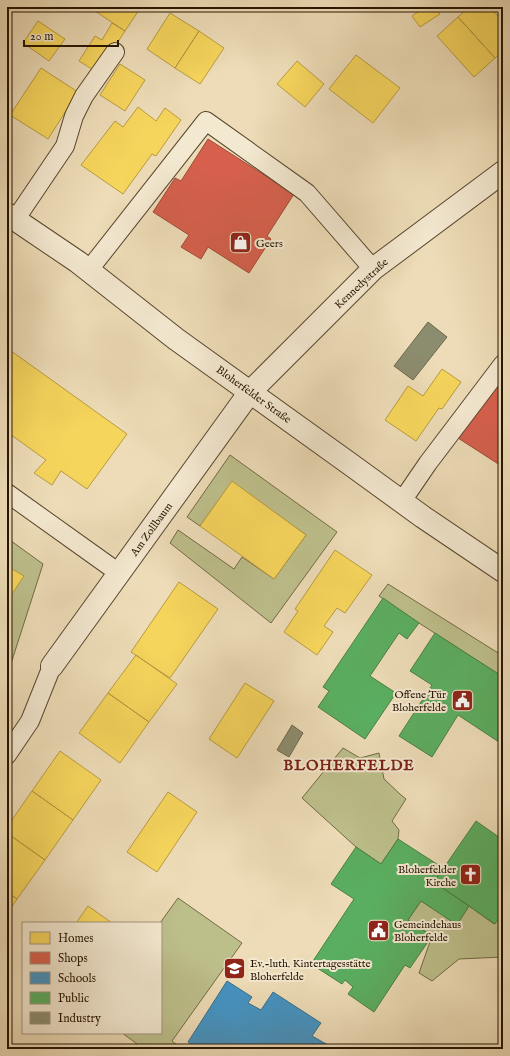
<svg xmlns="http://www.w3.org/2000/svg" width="510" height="1056" font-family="'IM FELL English',serif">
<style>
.green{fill:#bdbf8b;stroke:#726a46}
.homes{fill:#f6d55c;stroke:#b89b40}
.shops{fill:#d6604d;stroke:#a14936}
.schools{fill:#4393c3;stroke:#3a6d88}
.public{fill:#5aae61;stroke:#4a8044}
.industry{fill:#8c8c6e;stroke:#6d684d}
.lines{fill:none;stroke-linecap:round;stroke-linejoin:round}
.service-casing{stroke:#58462e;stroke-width:20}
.minor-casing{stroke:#58462e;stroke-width:24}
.tertiary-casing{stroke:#58462e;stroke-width:24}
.service{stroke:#f3e8d0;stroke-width:18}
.minor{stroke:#f3e8d0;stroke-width:22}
.tertiary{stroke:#f3e8d0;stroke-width:22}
.labels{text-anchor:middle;stroke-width:4;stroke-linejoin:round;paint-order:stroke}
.poi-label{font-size:11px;fill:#261400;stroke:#f3e8d0;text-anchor:start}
.street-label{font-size:11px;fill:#261400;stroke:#f3e8d0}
.district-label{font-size:15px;font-weight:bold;letter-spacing:1px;fill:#7a1f14;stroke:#f3e8d0}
</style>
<rect width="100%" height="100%" fill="#eddcb7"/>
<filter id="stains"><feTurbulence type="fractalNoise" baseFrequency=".005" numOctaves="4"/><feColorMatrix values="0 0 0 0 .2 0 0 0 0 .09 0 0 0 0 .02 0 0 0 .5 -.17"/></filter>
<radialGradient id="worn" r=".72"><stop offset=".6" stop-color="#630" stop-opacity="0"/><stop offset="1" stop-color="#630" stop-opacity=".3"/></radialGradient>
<path class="green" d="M 230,455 L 337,532 L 271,623 L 170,543 L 178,530 L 234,569 L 242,557 L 274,579 L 306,535 L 232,482 L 200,526 L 187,517 Z
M 7,538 L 43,564 L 7,676 Z
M 388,584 L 503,656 L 503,677 L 419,623 L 379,596 Z
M 343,748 L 360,758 L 379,753 L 384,779 L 401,795 L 406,799 L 392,821 L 399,830 L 398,839 L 381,864 L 356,847 L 302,798 Z
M 178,898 L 242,943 L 172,1041 L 182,1049 L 144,1049 L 122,1033 L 161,1033 L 160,923 Z
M 421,901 L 457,924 L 469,906 L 494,924 L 503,912 L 503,957 L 459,959 L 432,981 L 419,973 L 432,936 L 408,920 Z"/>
<path class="homes" d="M 89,7 L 141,7 L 125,31 Z
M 425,7 L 435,7 L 440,14 L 420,27 L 412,16 Z
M 469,7 L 489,7 L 503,21 L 503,51 L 495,58 L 458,17 Z
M 170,13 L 199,31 L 175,68 L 147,49 Z
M 458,17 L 495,58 L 474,77 L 437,36 Z
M 38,21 L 65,39 L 49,61 L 23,43 Z
M 112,23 L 125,31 L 98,73 L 79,61 L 95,36 L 102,40 Z
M 199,31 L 224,48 L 200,84 L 175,68 Z
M 356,55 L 400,88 L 373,123 L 329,89 Z
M 297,61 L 324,84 L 305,107 L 277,84 Z
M 120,64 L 145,80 L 125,111 L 100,95 Z
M 41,68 L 78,92 L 48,139 L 10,115 Z
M 138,107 L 156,121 L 165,108 L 181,120 L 156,156 L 152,154 L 123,194 L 81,165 L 115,121 L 123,127 Z
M 7,348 L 127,434 L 87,489 L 61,471 L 52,485 L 34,473 L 46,460 L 7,432 Z
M 442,369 L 461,382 L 442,409 L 439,408 L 416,441 L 385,420 L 408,386 L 423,396 Z
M 232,481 L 306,535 L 274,579 L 200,526 Z
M 335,550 L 372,575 L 345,613 L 337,608 L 324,626 L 333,632 L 317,655 L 284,632 L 298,611 L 295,609 Z
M 7,566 L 24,576 L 12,594 L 7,592 Z
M 179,582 L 218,609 L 170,678 L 131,652 Z
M 136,655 L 177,684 L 149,722 L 108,693 Z
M 245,683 L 274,701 L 237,758 L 209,739 Z
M 108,693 L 149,722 L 120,763 L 79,733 Z
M 60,751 L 101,780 L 73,820 L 32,791 Z
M 32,791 L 73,820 L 45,860 L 7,833 L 7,827 Z
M 168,792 L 197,812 L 157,872 L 127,852 Z
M 7,833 L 45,860 L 17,899 L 7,892 Z
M 7,892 L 17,899 L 7,914 Z
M 88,906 L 112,923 L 76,923 Z"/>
<path class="shops" d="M 208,139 L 294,194 L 267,236 L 271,239 L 249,273 L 208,247 L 201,259 L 181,247 L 189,235 L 153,212 L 175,178 L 181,181 Z
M 503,374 L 503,467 L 458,438 Z"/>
<path class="schools" d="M 227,981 L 252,997 L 248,1003 L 261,1010 L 273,992 L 321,1023 L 312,1036 L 335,1049 L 198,1049 L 188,1042 Z"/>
<path class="public" d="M 383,598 L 419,623 L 407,639 L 399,633 L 370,676 L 396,693 L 365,739 L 318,707 L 329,691 L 323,687 Z
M 435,633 L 503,677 L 502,744 L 458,715 L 432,757 L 399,736 L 432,685 L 410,671 Z
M 476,821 L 503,840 L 503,912 L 495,924 L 434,882 Z
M 398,839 L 443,868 L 434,882 L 469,906 L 457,925 L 421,901 L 408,920 L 432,936 L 410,968 L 405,965 L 374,1012 L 348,994 L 353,987 L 345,980 L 342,984 L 311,964 L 354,899 L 331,884 L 356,847 L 381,864 Z"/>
<path class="industry" d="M 428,322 L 447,337 L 413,380 L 394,366 Z
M 292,725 L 303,733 L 289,757 L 277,750 Z"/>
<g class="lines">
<defs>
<path id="service" d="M 15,220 L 65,146 L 74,116 L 84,96 L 115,52
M 88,271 L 206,121 L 307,193 L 373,269
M 7,493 L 119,573
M 402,501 L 428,463 L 503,364
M 7,755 L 30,721 L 52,666"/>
<path id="minor" d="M 52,666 L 250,392 L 373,269 L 503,172"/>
<path id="tertiary" d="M 7,214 L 78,262 L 176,339 L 350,464 L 423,517 L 503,571"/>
</defs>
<use href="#service" class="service-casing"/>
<use href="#minor" class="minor-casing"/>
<use href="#tertiary" class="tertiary-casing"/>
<use href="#service" class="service"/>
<use href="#minor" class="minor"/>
<use href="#tertiary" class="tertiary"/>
</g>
<defs>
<symbol id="shop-square" viewBox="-11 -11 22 22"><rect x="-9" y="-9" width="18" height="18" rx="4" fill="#8f2418" stroke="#f3e8d0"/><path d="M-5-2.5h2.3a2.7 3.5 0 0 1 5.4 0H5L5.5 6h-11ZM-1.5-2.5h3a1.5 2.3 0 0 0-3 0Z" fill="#fff"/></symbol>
<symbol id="civic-square" viewBox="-11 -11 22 22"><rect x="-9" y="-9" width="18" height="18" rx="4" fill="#8f2418" stroke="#f3e8d0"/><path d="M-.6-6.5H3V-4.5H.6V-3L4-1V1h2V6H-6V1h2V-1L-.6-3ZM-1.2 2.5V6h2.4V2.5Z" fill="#fff"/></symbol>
<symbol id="church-square" viewBox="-11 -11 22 22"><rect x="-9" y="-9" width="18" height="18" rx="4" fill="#8f2418" stroke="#f3e8d0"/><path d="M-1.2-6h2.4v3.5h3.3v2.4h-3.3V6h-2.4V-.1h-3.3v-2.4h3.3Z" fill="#fff"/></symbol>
<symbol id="school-square" viewBox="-11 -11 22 22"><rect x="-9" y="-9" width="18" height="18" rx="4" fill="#8f2418" stroke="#f3e8d0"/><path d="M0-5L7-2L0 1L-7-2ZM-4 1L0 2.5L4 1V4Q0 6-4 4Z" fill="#fff"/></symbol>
</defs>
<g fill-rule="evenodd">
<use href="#shop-square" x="228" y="230" width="25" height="25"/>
<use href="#civic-square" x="450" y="688" width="25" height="25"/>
<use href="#church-square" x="458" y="862" width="25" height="25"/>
<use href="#civic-square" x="366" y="918" width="25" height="25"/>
<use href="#school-square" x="222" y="956" width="25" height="25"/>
</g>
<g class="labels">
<g class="poi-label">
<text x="256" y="247">Geers</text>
<text x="446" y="698" text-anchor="end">Offene Tür<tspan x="446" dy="13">Bloherfelde</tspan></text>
<text x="456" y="873" text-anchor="end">Bloherfelder<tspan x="456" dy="13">Kirche</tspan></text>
<text x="394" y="928">Gemeindehaus<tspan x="394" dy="13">Bloherfelde</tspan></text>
<text x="250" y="967">Ev.-luth. Kintertagesstätte<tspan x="250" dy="13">Bloherfelde</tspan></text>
</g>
<g class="street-label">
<text transform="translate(361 283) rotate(-43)" y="4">Kennedystraße</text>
<text transform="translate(254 394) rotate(36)" y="4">Bloherfelder Straße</text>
<text transform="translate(151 529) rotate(-54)" y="4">Am Zollbaum</text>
</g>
<g class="district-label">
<text x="349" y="770">BLOHERFELDE</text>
</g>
</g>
<rect width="510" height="1056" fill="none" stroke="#eddcb7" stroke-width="24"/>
<rect x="8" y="8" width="494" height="1040" fill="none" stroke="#261400" stroke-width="2"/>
<rect x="12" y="12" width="486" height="1032" fill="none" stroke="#261400"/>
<rect x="22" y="922" width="140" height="112" fill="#f3e8d0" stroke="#a1937d"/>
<rect x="30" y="932" width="20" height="12" fill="#f6d55c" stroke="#a1937d"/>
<text x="58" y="942" font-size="12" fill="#261400">Homes</text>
<rect x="30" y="952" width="20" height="12" fill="#d6604d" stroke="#a1937d"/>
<text x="58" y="962" font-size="12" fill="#261400">Shops</text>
<rect x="30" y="972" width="20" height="12" fill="#4393c3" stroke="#a1937d"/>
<text x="58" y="982" font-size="12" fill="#261400">Schools</text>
<rect x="30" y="992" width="20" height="12" fill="#5aae61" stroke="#a1937d"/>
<text x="58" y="1002" font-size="12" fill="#261400">Public</text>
<rect x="30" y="1012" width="20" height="12" fill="#8c8c6e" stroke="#a1937d"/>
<text x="58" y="1022" font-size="12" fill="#261400">Industry</text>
<path d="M24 40v6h94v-6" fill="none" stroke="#261400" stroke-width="2"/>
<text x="30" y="40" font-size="12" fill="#261400" stroke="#f3e8d0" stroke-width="3" paint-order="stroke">20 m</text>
<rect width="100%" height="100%" filter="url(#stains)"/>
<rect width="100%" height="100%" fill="url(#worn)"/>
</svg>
